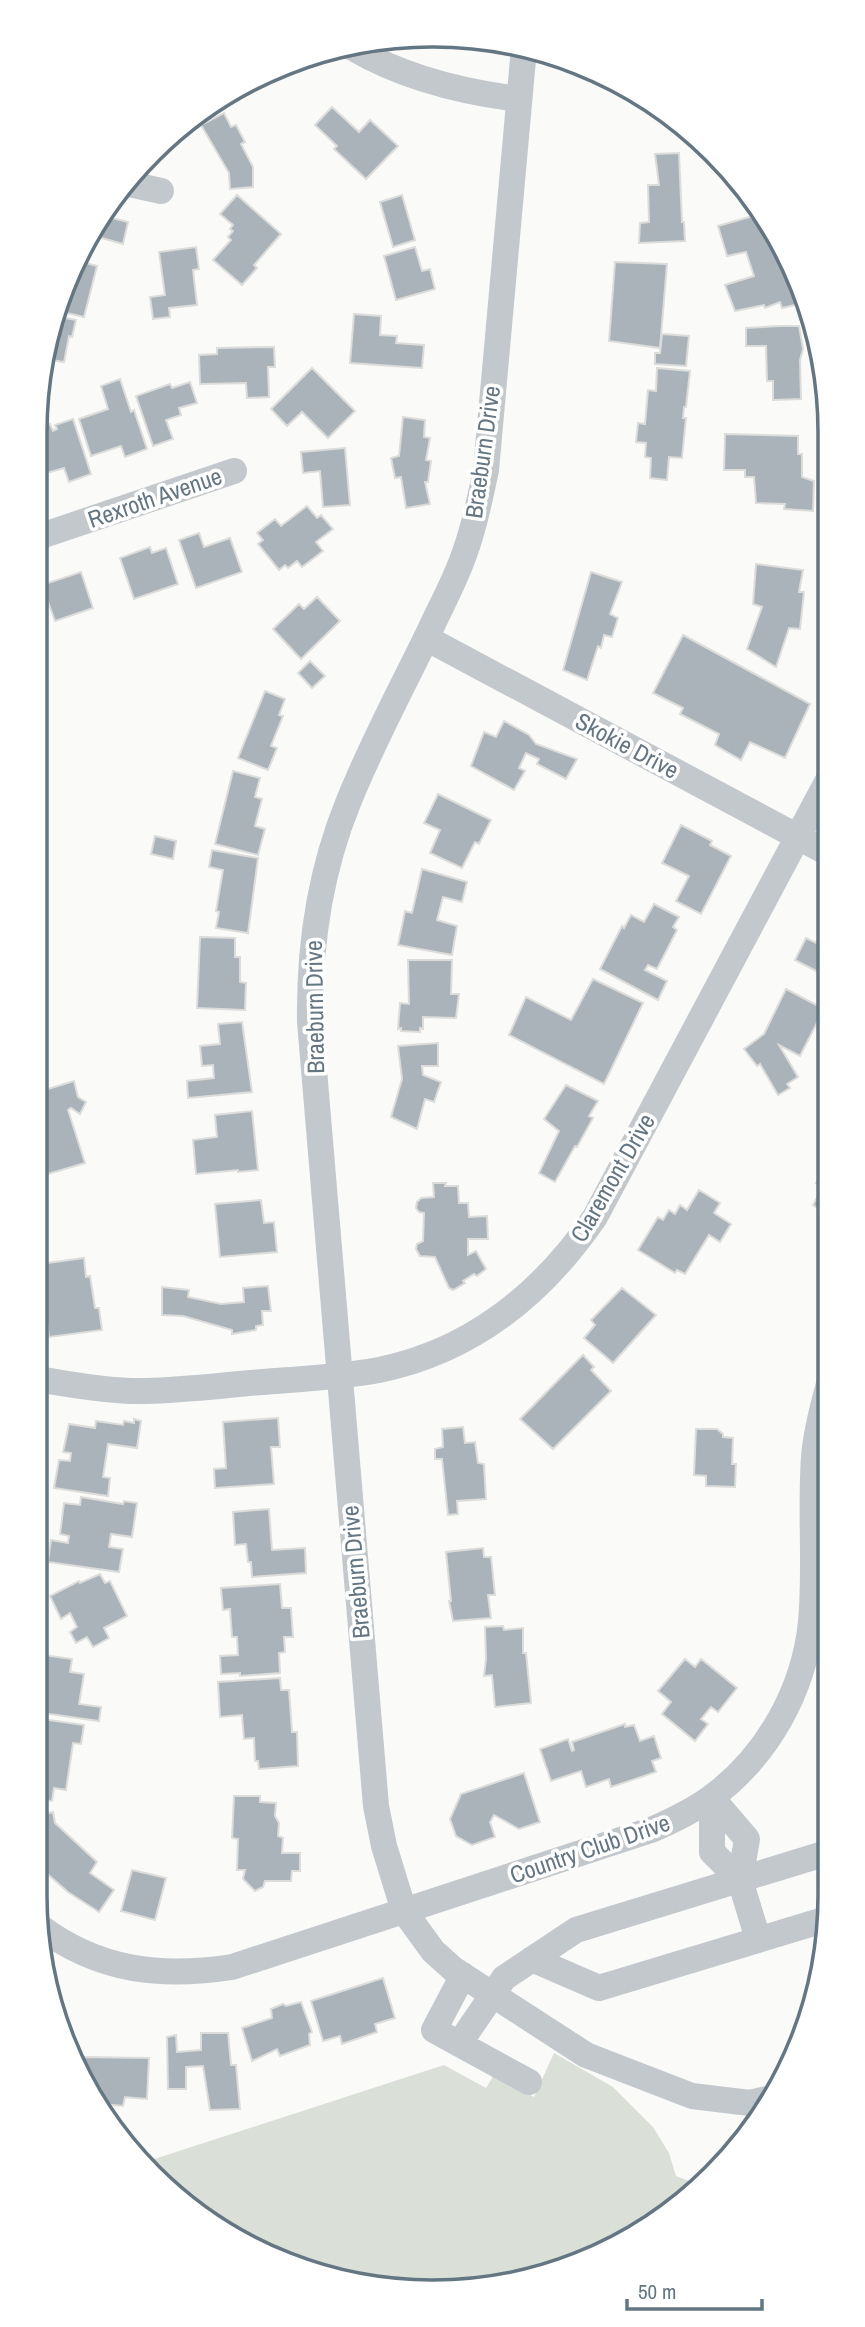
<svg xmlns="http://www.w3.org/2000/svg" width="865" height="2327" font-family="'Archivo Narrow',sans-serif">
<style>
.green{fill:#dadfd7}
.building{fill:#aab3b9;stroke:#dcdcda;stroke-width:2}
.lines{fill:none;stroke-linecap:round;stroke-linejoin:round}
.minor{stroke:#c3c8cc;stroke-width:26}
.labels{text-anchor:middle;stroke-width:7;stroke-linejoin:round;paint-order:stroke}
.street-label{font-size:24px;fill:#657683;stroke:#fff}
.rim{fill:none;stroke:#657683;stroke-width:3.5}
</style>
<rect width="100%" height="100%" fill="#fafaf8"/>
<path class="green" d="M 554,2053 L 613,2087 L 653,2127 L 669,2153 L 676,2176 L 697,2184 L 653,2225 L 510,2284 L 380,2289 L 234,2239 L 142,2163 L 444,2065 L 486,2088 L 494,2075 L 534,2097 Z"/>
<path class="building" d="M 332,107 L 359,132 L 370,120 L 398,146 L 366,179 L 334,149 L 337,146 L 315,125 Z
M 224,113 L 231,127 L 236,125 L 245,142 L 241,144 L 253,167 L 253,187 L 230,189 L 229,173 L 201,125 Z
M 679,153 L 682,222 L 684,222 L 685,241 L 639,243 L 640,223 L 649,222 L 648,185 L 659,185 L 655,154 Z
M 237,195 L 281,234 L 254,265 L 257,268 L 242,285 L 213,260 L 231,240 L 228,237 L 233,231 L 230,229 L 233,225 L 220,214 Z
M 402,195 L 415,240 L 393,247 L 380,202 Z
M 760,214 L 785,251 L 779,252 L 785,273 L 790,273 L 799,304 L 782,308 L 780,302 L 765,308 L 764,305 L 735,311 L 725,285 L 754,276 L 746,252 L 727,256 L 718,226 Z
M 104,216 L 128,222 L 123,244 L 95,236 Z
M 196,247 L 199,269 L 193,270 L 197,305 L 169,308 L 170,317 L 153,319 L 150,297 L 165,295 L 159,252 Z
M 415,247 L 422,271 L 430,269 L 435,289 L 396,300 L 384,256 Z
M 82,262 L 97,266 L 84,317 L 58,311 Z
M 615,262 L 667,264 L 660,348 L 609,341 Z
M 354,314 L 381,316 L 380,335 L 397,336 L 396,343 L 424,345 L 422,368 L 350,363 Z
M 55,316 L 76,320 L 72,337 L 69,336 L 64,362 L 51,360 L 46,383 L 42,382 L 49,329 Z
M 780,326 L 799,326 L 803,349 L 800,360 L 801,399 L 773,400 L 773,381 L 767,381 L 766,346 L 746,346 L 746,328 Z
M 662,334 L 689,336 L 686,366 L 655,364 L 655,353 L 660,353 Z
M 274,347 L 275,367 L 268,367 L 269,397 L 247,398 L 246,383 L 200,384 L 199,355 L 217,354 L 217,348 Z
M 312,368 L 355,411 L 328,438 L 302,412 L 287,426 L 271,409 Z
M 657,368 L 690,371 L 686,407 L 684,407 L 683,418 L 686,418 L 682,458 L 669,457 L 667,480 L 650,478 L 651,458 L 645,457 L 646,443 L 636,442 L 638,423 L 645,424 L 648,390 L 656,391 Z
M 120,379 L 131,412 L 134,410 L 147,449 L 125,457 L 121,446 L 91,456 L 79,419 L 108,409 L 101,386 Z
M 190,382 L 197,403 L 179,408 L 181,415 L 166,420 L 173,439 L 153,446 L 136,396 L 170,384 L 172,388 Z
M 403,417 L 425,420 L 424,437 L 430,438 L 426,460 L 431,461 L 428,482 L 425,482 L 430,504 L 406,508 L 401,477 L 395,478 L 391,458 L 399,456 Z
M 73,419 L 91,474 L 69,482 L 64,468 L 47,473 L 46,470 L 35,474 L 36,429 L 50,424 L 53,431 L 57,429 L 55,425 Z
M 725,434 L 798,436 L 798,454 L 802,454 L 802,477 L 814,481 L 813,511 L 784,509 L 785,504 L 756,503 L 754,477 L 745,477 L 745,470 L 724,470 Z
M 345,448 L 350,505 L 323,507 L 320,471 L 303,473 L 301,452 Z
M 307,506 L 317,518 L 321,515 L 333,529 L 316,542 L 323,551 L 302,567 L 297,561 L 288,568 L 285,565 L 279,570 L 258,544 L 263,540 L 257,533 L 275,519 L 281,526 Z
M 199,533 L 204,547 L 230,538 L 242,572 L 196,588 L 179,540 Z
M 150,547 L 152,553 L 166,548 L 178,584 L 134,599 L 120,558 Z
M 756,564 L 803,570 L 799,592 L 804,592 L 800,629 L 789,628 L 776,667 L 747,649 L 762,607 L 753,604 Z
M 81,572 L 93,608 L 55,621 L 42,585 Z
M 591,572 L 622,582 L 610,614 L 618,618 L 612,637 L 604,635 L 601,648 L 598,646 L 587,680 L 563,670 Z
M 317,597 L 340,621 L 301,659 L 273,629 L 299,604 L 304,609 Z
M 683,635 L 810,704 L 785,758 L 750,742 L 741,760 L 715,745 L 719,734 L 680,714 L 683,708 L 653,693 Z
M 310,661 L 325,676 L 312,688 L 298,673 Z
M 265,691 L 285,699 L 279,715 L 283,716 L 271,746 L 277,748 L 268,770 L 238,758 Z
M 504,721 L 529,735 L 536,744 L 577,759 L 566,779 L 537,764 L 539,759 L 526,753 L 519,768 L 525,771 L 514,790 L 471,766 L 484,732 L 496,737 Z
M 233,771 L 260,778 L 255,797 L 262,799 L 255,826 L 265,829 L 258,855 L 215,844 Z
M 438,794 L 491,820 L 479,844 L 475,842 L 462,868 L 430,853 L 440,830 L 424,823 Z
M 681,825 L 712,841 L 710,845 L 731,856 L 701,914 L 676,901 L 689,876 L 662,863 Z
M 155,836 L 176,841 L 173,859 L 151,854 Z
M 212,850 L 258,858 L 248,933 L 216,928 L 219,912 L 216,911 L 223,870 L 209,867 Z
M 422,869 L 467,882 L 462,902 L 443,897 L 437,920 L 457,926 L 452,955 L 398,945 L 405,911 L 412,913 Z
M 654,904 L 679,917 L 673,927 L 677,930 L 657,969 L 648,965 L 645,970 L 667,981 L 658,1000 L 600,969 L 622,926 L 624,928 L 631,915 L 644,922 Z
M 828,931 L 828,977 L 795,960 L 806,938 L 816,943 L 821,933 L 826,935 Z
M 200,937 L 235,938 L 235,957 L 240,957 L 240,982 L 246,983 L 245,1010 L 197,1008 Z
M 408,960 L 452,960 L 451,994 L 459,994 L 456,1018 L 423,1017 L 423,1029 L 420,1028 L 420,1032 L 401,1031 L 401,1028 L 398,1029 L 400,1003 L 409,1004 Z
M 593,979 L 643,1003 L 604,1084 L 509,1035 L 526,997 L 571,1020 Z
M 786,989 L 824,1009 L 800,1056 L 779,1045 L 798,1077 L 787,1084 L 790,1088 L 778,1095 L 760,1064 L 757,1066 L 744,1049 L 764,1034 Z
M 242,1022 L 252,1092 L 188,1098 L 187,1081 L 214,1078 L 213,1065 L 202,1066 L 200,1046 L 220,1044 L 218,1024 Z
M 438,1043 L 438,1066 L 422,1066 L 423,1075 L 441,1082 L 434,1102 L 425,1099 L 417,1129 L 391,1117 L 402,1079 L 398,1046 Z
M 74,1081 L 78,1097 L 86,1102 L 80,1114 L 71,1108 L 68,1110 L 85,1163 L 41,1176 L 35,1158 L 35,1146 L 39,1145 L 35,1133 L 35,1093 Z
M 566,1085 L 598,1101 L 589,1116 L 593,1118 L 577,1147 L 575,1146 L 555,1182 L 539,1173 L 559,1131 L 544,1119 Z
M 252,1111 L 258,1170 L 238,1172 L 238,1170 L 196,1174 L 193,1140 L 217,1137 L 215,1115 Z
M 828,1164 L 828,1216 L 813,1205 L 822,1189 L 816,1183 Z
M 433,1183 L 446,1183 L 445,1186 L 458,1186 L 459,1203 L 468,1203 L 469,1217 L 487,1216 L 488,1239 L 468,1239 L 468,1255 L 476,1251 L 486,1269 L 477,1276 L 474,1274 L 463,1281 L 465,1283 L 453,1290 L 449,1288 L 435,1257 L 420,1256 L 416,1249 L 417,1244 L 423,1241 L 424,1213 L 419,1212 L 416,1208 L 417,1202 L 421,1198 L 434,1197 Z
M 699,1190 L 720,1203 L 714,1213 L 731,1224 L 720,1242 L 709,1235 L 685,1274 L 677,1270 L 675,1273 L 638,1250 L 658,1217 L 663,1220 L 669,1210 L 675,1214 L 680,1205 L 687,1210 Z
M 261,1200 L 264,1223 L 274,1222 L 277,1252 L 220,1257 L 215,1204 Z
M 84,1258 L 86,1277 L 90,1276 L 95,1308 L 99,1308 L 102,1330 L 49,1337 L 40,1264 Z
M 268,1286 L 271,1311 L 262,1311 L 263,1325 L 256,1326 L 256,1330 L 232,1334 L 232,1330 L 183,1316 L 162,1315 L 162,1287 L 189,1290 L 188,1297 L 221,1304 L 244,1302 L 243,1288 Z
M 622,1288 L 656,1315 L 613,1363 L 584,1338 L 595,1325 L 591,1320 Z
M 583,1355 L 594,1367 L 591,1370 L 611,1391 L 553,1449 L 520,1419 Z
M 278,1418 L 280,1447 L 271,1447 L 274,1484 L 215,1488 L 214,1469 L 226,1468 L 223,1422 Z
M 134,1419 L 141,1421 L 137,1448 L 108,1444 L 103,1477 L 110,1478 L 108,1496 L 54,1488 L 59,1460 L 70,1461 L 71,1453 L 63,1452 L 69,1424 L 95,1428 L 96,1421 L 123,1425 L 124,1421 L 134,1423 Z
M 463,1427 L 465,1443 L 475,1442 L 478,1463 L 484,1464 L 486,1499 L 457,1501 L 458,1514 L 448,1515 L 442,1459 L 435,1459 L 435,1449 L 443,1447 L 442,1429 Z
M 696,1429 L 717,1429 L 723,1434 L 723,1437 L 733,1438 L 732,1464 L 736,1464 L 735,1487 L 706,1486 L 706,1476 L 694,1475 Z
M 81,1497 L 123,1504 L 124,1501 L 137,1503 L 132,1537 L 111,1534 L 109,1547 L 123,1549 L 119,1572 L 48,1562 L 51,1540 L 68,1543 L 69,1536 L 60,1534 L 64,1503 L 80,1505 Z
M 269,1509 L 272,1550 L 305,1548 L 306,1573 L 252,1577 L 251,1562 L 248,1562 L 246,1544 L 235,1545 L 233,1512 Z
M 483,1548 L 484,1557 L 491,1557 L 495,1595 L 488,1595 L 491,1618 L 453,1621 L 449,1601 L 451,1601 L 446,1552 Z
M 100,1574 L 105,1583 L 110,1581 L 127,1616 L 104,1628 L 109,1638 L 93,1647 L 87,1637 L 76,1643 L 70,1632 L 77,1627 L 70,1613 L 61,1619 L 50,1596 L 79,1581 L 80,1583 Z
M 280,1584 L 282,1608 L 291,1608 L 293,1637 L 284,1637 L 285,1652 L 279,1653 L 280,1673 L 240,1676 L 240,1673 L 221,1674 L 220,1656 L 238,1655 L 237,1637 L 232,1637 L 230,1609 L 223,1610 L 221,1588 Z
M 503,1626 L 504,1630 L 523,1628 L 523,1653 L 526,1653 L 531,1703 L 495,1707 L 492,1675 L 484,1676 L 486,1659 L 485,1627 Z
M 44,1655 L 72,1659 L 70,1672 L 84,1674 L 79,1704 L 101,1707 L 99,1721 L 35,1712 L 35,1683 L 40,1684 Z
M 685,1659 L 695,1667 L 701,1659 L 737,1688 L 718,1712 L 711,1707 L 701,1719 L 708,1724 L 695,1741 L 662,1714 L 671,1702 L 658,1691 Z
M 280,1678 L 281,1690 L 289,1690 L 292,1732 L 297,1732 L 298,1766 L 259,1769 L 258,1761 L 255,1761 L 254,1738 L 244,1739 L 242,1715 L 220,1717 L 218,1682 Z
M 35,1718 L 84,1725 L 81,1744 L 73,1743 L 66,1790 L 54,1788 L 52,1801 L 35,1799 Z
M 625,1724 L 625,1727 L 634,1725 L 640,1741 L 654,1736 L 661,1758 L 652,1761 L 656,1772 L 611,1787 L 609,1779 L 586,1787 L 581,1771 L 551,1781 L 540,1749 L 568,1739 L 572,1751 L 574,1750 L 572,1742 Z
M 524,1773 L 540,1822 L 519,1829 L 494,1815 L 490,1822 L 495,1837 L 472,1845 L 456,1836 L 450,1819 L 461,1794 Z
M 234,1796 L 260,1796 L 260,1802 L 276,1803 L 275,1816 L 279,1823 L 278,1836 L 283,1838 L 282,1853 L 300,1853 L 300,1871 L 292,1871 L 291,1881 L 265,1881 L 263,1887 L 255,1891 L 243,1879 L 245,1870 L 237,1870 L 238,1839 L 232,1838 Z
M 53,1812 L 55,1823 L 97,1862 L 90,1873 L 114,1890 L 99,1912 L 68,1892 L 35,1863 L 35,1817 Z
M 132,1870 L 166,1878 L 155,1920 L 121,1911 Z
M 383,1978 L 395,2018 L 375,2024 L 377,2032 L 342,2044 L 340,2036 L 323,2041 L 311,2001 Z
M 301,2002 L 312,2032 L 309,2034 L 310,2045 L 280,2056 L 277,2049 L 252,2061 L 242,2028 L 272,2018 L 271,2009 L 283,2004 L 286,2006 Z
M 201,2033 L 228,2033 L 231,2065 L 236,2065 L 240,2109 L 210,2110 L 203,2066 L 186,2067 L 186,2089 L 168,2089 L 167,2037 L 176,2035 L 177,2052 L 201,2050 Z
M 81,2057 L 149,2058 L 147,2099 L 125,2097 L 123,2106 L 103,2104 L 82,2066 Z"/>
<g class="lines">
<path class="minor" d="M 353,48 C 404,78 462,92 519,99
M 524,48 L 486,470 C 480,498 475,525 465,552 C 456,579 442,604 430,630 C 403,686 371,745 348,803 C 319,874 309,946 310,1022 L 376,1806 L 384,1846 L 404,1911 L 433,1951 L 453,1969 L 586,2055 L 692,2096 L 750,2103 L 767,2099
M 125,183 L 161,191
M 35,538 L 234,471
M 426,638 L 828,853
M 35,1379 C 71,1384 109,1392 146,1391 C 185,1390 224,1385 263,1382 C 302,1379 341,1377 379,1370 C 473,1351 542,1294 595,1217 L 827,782
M 712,1798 L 747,1839 L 740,1880 L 712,1852 Z
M 740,1880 L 758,1939
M 40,1927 C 99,1971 161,1978 232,1967 L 651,1830 C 672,1821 693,1811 712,1797 C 767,1756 804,1691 811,1622 C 816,1567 810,1512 814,1457 C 816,1432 822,1409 829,1384
M 532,1959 L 599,1988 L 827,1919
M 463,1975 L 434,2030 L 529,2082
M 459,2044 L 504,1978 L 576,1930 L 830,1852"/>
</g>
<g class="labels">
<g class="street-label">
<text transform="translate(483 452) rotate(-82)" y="8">Braeburn Drive</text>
<text transform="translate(155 498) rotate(-19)" y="8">Rexroth Avenue</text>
<text transform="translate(627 746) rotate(28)" y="8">Skokie Drive</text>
<text transform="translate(315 1007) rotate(-91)" y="8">Braeburn Drive</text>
<text transform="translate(613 1178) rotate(-60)" y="8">Claremont Drive</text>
<text transform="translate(356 1572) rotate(-95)" y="8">Braeburn Drive</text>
<text transform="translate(590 1849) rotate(-19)" y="8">Country Club Drive</text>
</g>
</g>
<path d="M0 0H865V2327H0ZM432 47H433A385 385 0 0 1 818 432V1895A385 385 0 0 1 433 2280H432A385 385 0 0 1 47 1895V432A385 385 0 0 1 432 47Z" fill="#fff" fill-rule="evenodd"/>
<path class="rim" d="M432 47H433A385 385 0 0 1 818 432V1895A385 385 0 0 1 433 2280H432A385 385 0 0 1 47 1895V432A385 385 0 0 1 432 47Z"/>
<path d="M627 2299v10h135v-10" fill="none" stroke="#657683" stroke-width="3.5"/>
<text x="638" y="2299" font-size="21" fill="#657683" stroke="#ffffff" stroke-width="5" paint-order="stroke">50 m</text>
</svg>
